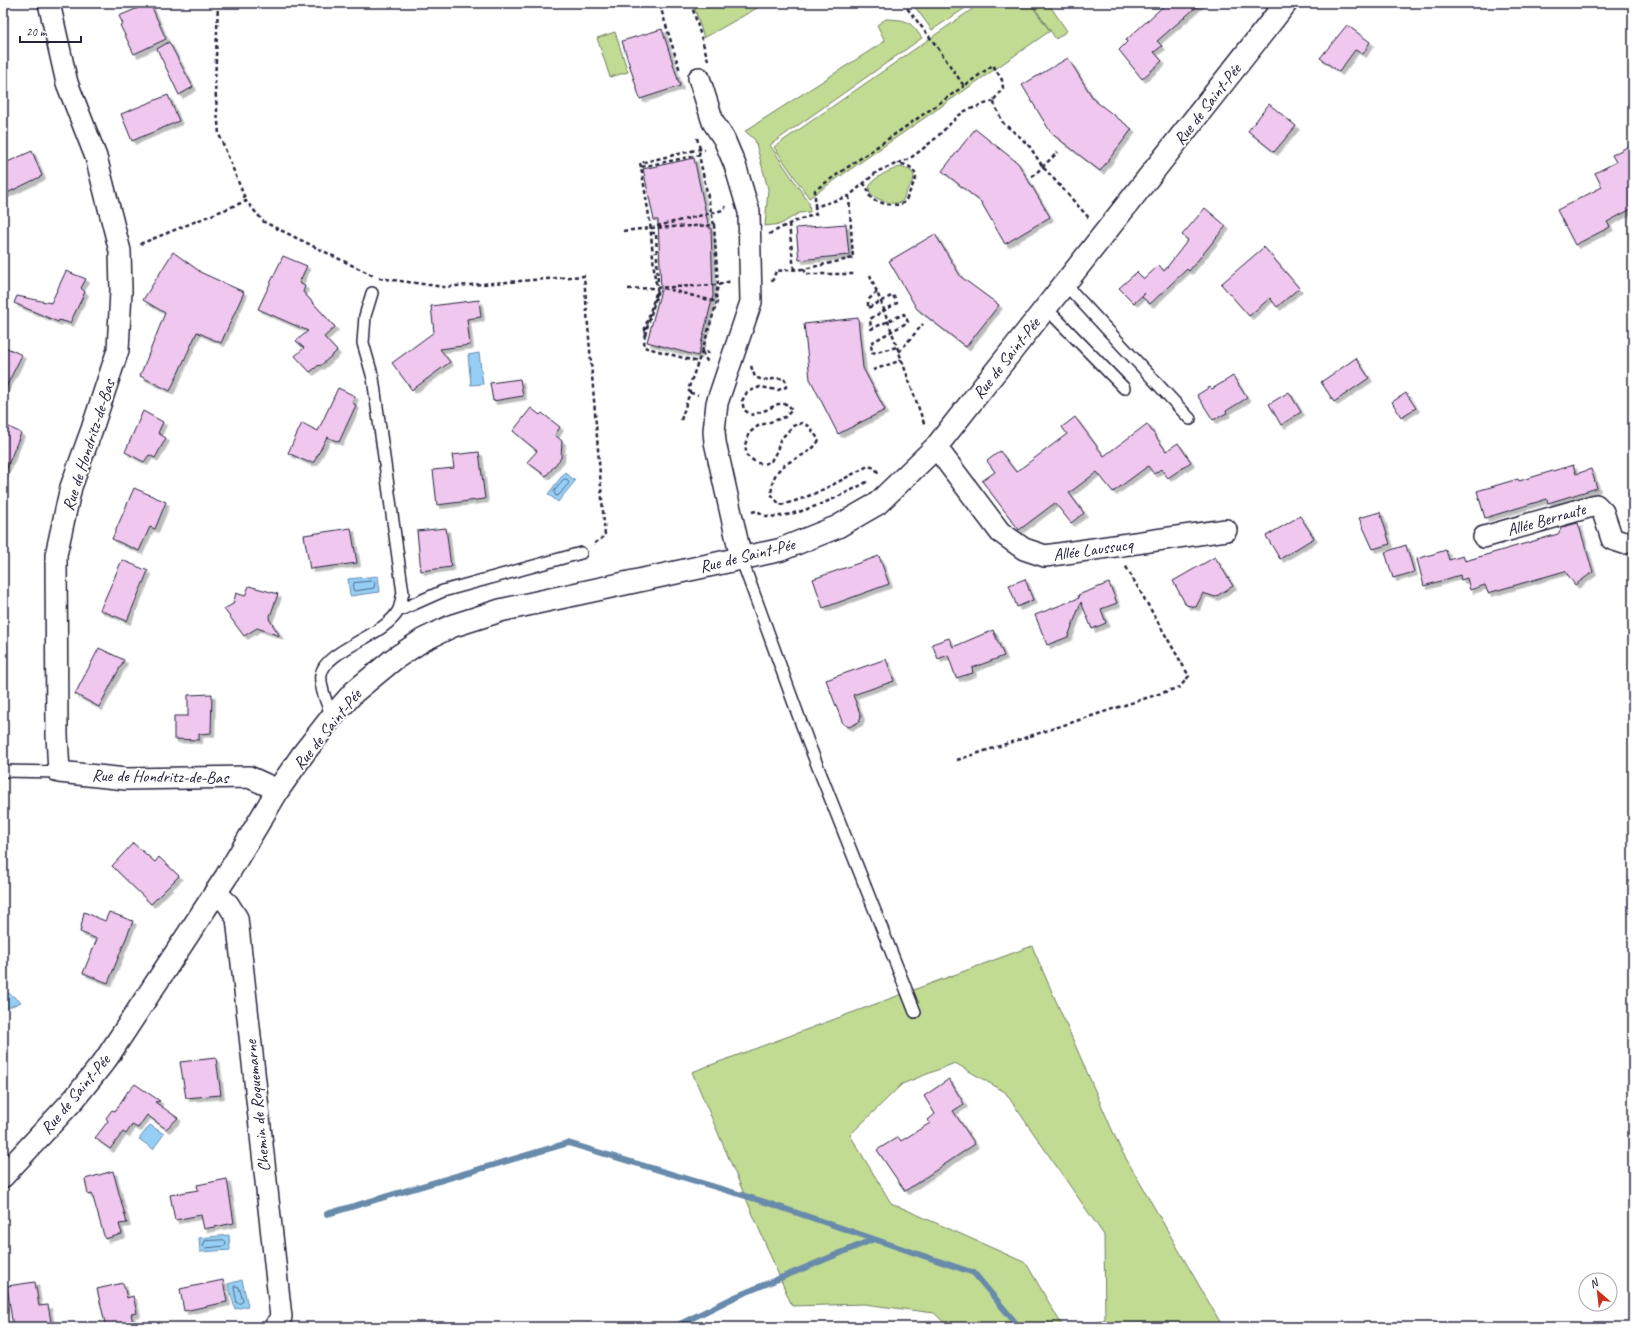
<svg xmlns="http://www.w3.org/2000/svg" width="1636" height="1330" font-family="Caveat,sans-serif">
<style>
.green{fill:#c1db92;stroke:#727e66}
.water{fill:#96cff6;stroke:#688aab}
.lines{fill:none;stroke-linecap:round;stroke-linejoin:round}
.shore{stroke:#506786;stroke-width:1}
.stream{stroke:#688aab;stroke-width:6}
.building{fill:#f0c7ee;stroke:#22223b;filter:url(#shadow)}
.lane-casing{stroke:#22223b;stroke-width:14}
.street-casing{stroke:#22223b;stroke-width:24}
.secondary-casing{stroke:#22223b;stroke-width:25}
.path{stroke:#22223b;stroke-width:2.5;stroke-dasharray:4 3;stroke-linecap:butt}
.lane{stroke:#fff;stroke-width:11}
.street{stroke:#fff;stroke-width:21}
.secondary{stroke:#fff;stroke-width:22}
.labels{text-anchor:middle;stroke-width:4;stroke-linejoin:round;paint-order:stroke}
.street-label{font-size:17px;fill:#22223b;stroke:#fff}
</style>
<defs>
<filter id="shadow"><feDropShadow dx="3.5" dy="3.5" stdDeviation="0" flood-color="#0004"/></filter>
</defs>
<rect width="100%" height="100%" fill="#fff"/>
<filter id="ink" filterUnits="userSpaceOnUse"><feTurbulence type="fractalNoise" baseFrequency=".025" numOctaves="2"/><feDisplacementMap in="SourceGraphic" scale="8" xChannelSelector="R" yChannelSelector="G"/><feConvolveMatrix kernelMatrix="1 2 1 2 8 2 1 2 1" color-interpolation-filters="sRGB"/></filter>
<g filter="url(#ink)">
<path class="green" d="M 693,3 L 766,3 L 704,38 Z
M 912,3 L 973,3 L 932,30 Z
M 981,3 L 1030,3 L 1050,31 L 809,198 L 774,147 Z
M 1031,3 L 1048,3 L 1067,31 L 1056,39 Z
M 886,19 C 908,20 909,20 922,38 L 770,145 L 809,203 L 810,212 L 799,213 L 781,224 L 765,226 L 768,189 L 755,140 L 745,131 L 885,41 L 877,25 Z
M 615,32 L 628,72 L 610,77 L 597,38 Z
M 900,167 L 910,170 L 914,175 C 914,181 911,184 908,189 C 905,192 905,197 903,200 C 897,208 879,199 872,196 C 860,182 890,170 900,167 Z
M 1032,946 L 1120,1148 L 1223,1327 L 1085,1327 L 1105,1319 L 1104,1235 L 1005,1092 L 955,1063 L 902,1084 L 850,1135 L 891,1203 L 1026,1263 L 1063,1327 L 949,1327 L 934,1313 L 864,1304 L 792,1306 L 692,1072 Z"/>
<path class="water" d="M 479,353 L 483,384 L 471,385 L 468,355 Z
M 565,472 L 575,481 L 558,502 L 548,494 Z
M 378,576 L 380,592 L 350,596 L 348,579 Z
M 3,989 L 21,1002 L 5,1009 L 3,1008 Z
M 150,1125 L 164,1134 L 153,1149 L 139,1139 Z
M 229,1235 L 230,1250 L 200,1252 L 199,1238 Z
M 242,1280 L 248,1306 L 235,1309 L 228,1284 Z"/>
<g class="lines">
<path class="shore" d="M 564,479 L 567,479 L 569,483 L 559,495 L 556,496 L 554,492 Z
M 373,581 L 375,582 L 374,588 L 355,591 L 353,590 L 354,583 Z
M 224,1240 L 226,1242 L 225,1246 L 205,1248 L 203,1246 L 205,1241 Z
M 235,1286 L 239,1287 L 243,1301 L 241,1303 L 237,1303 L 234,1288 Z"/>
<path class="stream" d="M 327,1214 L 568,1143 L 762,1201 L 974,1273 L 1019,1327
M 674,1327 L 735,1297 L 874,1239"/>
</g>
<path class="building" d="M 150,3 L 166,39 L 134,54 L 120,25 L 123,24 L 119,16 Z
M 1167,3 L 1201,3 L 1157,41 L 1162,46 L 1154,52 L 1162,61 L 1142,79 L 1119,50 L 1127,42 L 1126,40 Z
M 1347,25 L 1370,42 L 1363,54 L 1355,50 L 1339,72 L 1320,58 Z
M 662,29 L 680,86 L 640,99 L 622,41 Z
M 169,42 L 193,87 L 179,95 L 157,49 Z
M 1068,58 L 1094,100 L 1132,129 L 1100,171 L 1051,133 L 1022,85 Z
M 168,95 L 179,121 L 132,141 L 121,114 Z
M 1269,104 L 1296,126 L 1274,152 L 1248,131 Z
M 975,129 L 1018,163 L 1050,217 L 1005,244 L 981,202 L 942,171 Z
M 1633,144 L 1633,208 L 1607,222 L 1610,227 L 1575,245 L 1557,210 L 1602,187 L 1595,173 L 1616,162 L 1612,155 Z
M 32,151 L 42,176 L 3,195 L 3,164 Z
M 694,158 L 709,228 L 711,228 L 713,296 L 698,356 L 647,342 L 661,290 L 658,220 L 654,220 L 643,169 Z
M 1205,208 L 1226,226 L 1189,271 L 1187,269 L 1150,304 L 1142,297 L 1145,293 L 1134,303 L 1119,288 L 1137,272 L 1144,279 L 1159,265 L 1164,271 L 1188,240 L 1182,235 Z
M 846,224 L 849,255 L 799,260 L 796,228 Z
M 935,234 L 961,277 L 999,305 L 966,347 L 917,309 L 889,261 Z
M 1264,247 L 1299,288 L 1277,307 L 1270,298 L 1249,316 L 1221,284 Z
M 173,252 L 202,273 L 244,292 L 221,343 L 197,332 L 170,391 L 140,376 L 165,313 L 143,300 Z
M 283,256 L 307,266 L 299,283 L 305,286 L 303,292 L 335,327 L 324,337 L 337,351 L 320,366 L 319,365 L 310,372 L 295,356 L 304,348 L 296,341 L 308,331 L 258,309 Z
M 66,271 L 86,279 L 81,288 L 85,292 L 70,323 L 59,320 L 58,322 L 14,303 L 17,296 L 51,303 Z
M 479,300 L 481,317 L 467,319 L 470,345 L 440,349 L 450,362 L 412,390 L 392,363 L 434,332 L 431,306 Z
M 858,318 L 863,368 L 885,410 L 838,434 L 810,379 L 804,324 Z
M 3,346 L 22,355 L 3,393 Z
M 1356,358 L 1369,378 L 1334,402 L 1321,382 Z
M 1233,376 L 1247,398 L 1226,411 L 1227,413 L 1213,420 L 1197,395 L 1210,387 L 1212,389 Z
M 520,379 L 523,396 L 493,401 L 490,383 Z
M 338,388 L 355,396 L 352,403 L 356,405 L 339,442 L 327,437 L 314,462 L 308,462 L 288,453 L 302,423 L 318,431 Z
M 1289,392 L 1301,412 L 1281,425 L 1269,404 Z
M 1406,393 L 1416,408 L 1401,417 L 1392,402 Z
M 531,408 L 540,415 L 542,413 L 560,427 L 555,435 L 562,441 L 561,458 L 546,476 L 527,462 L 537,451 L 513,431 Z
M 143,411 L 163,422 L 158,433 L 166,438 L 155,458 L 149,455 L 144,462 L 125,452 Z
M 1075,417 L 1104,456 L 1147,424 L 1166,451 L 1178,443 L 1191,462 L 1168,478 L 1161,469 L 1154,474 L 1148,466 L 1113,492 L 1097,472 L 1069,493 L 1084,513 L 1071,523 L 1055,503 L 1019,530 L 982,481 L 995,472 L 987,461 L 1000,451 L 1016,472 L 1067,434 L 1062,427 Z
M 3,424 L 21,433 L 4,475 L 3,474 Z
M 479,452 L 485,499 L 437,505 L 433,470 L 454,468 L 452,455 Z
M 1573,465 L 1576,474 L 1591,469 L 1597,488 L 1548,503 L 1547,499 L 1485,518 L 1477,491 L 1518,479 L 1519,481 Z
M 134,488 L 166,502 L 155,529 L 150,527 L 139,551 L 112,539 Z
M 1380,512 L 1390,544 L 1373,549 L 1359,518 Z
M 1300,516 L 1314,538 L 1280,559 L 1266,536 Z
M 1578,523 L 1593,572 L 1575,585 L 1565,571 L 1488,593 L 1485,585 L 1470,590 L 1467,578 L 1461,580 L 1460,575 L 1424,586 L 1417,559 L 1446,550 L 1449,560 L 1463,556 L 1465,561 L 1558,534 L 1562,527 Z
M 351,528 L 357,563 L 310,569 L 304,535 Z
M 446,528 L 451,567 L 421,571 L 417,531 Z
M 1406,545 L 1414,572 L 1393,578 L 1385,552 Z
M 879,556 L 889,584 L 823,608 L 813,579 Z
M 1215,557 L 1233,586 L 1215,597 L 1203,593 L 1196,607 L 1186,605 L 1173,581 Z
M 122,560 L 148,571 L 127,621 L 100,610 Z
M 1025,579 L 1033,600 L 1017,607 L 1009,585 Z
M 1109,583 L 1117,603 L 1101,609 L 1106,623 L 1092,629 L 1081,602 L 1068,637 L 1047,645 L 1035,615 L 1079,598 L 1078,595 Z
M 249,586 L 278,594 L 269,619 L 280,636 L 257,628 L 244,636 L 224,609 L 233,604 L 236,593 L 245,596 Z
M 993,630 L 1004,656 L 972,668 L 973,673 L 956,678 L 948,655 L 938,659 L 932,644 L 949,638 L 953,647 Z
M 99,648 L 124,660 L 99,707 L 75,694 Z
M 886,659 L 894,681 L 853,695 L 861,716 L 859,722 L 849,727 L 843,724 L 826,680 Z
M 212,694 L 211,733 L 199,734 L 199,740 L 174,739 L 174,716 L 188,716 L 188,695 Z
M 133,843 L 155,862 L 159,857 L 179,876 L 151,904 L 112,866 Z
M 84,912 L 105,921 L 109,912 L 133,921 L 108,983 L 83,973 L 97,939 L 80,932 Z
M 216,1058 L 221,1095 L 186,1098 L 180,1062 Z
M 949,1079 L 964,1104 L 953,1111 L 975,1144 L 905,1191 L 877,1150 L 898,1137 L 901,1141 L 930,1123 L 928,1120 L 935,1114 L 924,1096 Z
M 135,1084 L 160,1101 L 155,1102 L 178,1118 L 166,1129 L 147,1115 L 138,1128 L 132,1125 L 126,1134 L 123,1132 L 110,1149 L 95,1138 L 108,1121 L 106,1118 L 112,1110 L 115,1111 L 128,1091 L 128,1092 Z
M 113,1171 L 127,1223 L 119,1224 L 122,1234 L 105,1239 L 92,1194 L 88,1195 L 85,1179 Z
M 227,1179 L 234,1223 L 204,1229 L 201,1215 L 175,1220 L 170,1195 L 198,1190 L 197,1185 Z
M 223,1280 L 227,1302 L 184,1311 L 180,1289 Z
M 35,1282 L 39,1306 L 48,1305 L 52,1327 L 13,1327 L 7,1286 Z
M 123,1283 L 127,1298 L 133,1296 L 137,1313 L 131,1314 L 134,1327 L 106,1327 L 97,1289 Z"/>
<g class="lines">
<defs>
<path id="lane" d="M 1065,284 L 1190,419
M 1046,308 L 1124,388
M 741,558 L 808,742 L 915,1012
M 398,611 L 443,591 L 581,553
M 332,717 C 328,705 319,687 321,675 C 324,650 385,636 398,611 C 401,606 401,599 403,593 L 373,378 L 363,343 L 365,316 L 372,293
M 3,771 L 59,772"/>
<path id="street" d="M 49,3 L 67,83 L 96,157 L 120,251 L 121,291 L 118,350 L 92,429 L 71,487 L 56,555 L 57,735 L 59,772 L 126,779 L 249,777 L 278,790
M 699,78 L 713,122 L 724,139 L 735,165 L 749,212 L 751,302 L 717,403 L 714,431 L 715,442 L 741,558
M 936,447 L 1000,532 L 1024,549 L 1045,556 L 1226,530
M 1484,537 L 1596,505 L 1603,512 L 1612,539 L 1624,543 L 1633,541
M 215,892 L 228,904 L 237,918 L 281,1317 L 275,1327"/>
<path id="secondary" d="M 3,1176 L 75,1098 L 106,1059 L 226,877 L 278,790 L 303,754 L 332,717 L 354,692 L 394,659 L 423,640 L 452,626 L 502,610 L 780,550 L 792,545 L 837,527 L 877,504 L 936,447 L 1286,3"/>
</defs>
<use href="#lane" class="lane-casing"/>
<use href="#street" class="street-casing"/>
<use href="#secondary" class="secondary-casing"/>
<path class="path" d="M 218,3 L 215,86 L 219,134 L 246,201
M 691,3 L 708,60
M 903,3 L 935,44 L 964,86 L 993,65 L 1002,80 L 1003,88 L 993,101 L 1003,123 L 1020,137 L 1030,147 L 1043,167 L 1090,219
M 663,5 L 661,9 L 680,71
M 697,138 L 700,149 L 699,155
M 641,167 L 640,163 L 700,149 L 705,150
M 1032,177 L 1058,152
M 863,183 L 867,187 L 869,195 L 873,200 L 886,204 L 899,205 L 905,202 L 916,178 C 915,167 907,165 897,163
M 849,196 L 853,258 L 804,269 L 806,274 L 854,274
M 815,207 L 815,190 L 964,86
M 789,224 L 794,270
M 657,226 L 723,210 L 726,206
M 623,231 L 651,228 L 714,225 L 718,285 L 716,295 L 717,302 L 702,351 L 712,354
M 651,233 L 656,233 L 658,285
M 769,234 L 793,222 L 816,214 L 815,207 L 849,196 L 878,171 L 909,159 L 920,151 L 936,138 L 957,117 L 965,111 L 993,101
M 140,244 L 246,201 L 264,222 L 374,276
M 870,275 L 883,307 L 925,426
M 379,278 L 444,287 L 584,276 L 605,536 L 592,545
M 772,282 L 776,271 L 804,269
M 663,288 L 717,302
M 628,289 L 718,285 L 731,281
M 877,292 L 868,300 L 868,308 L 893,295 L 897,303 L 870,319 L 871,329 L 904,314 L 908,322 L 871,343 L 872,353 L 897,347
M 645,335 L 658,290
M 702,351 L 698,362 L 644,347 L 645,328 L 658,287 L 655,280 L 650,222 L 641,167 L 699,155 L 714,225
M 702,352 L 708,363
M 899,352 L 923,324
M 751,366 L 755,377 L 763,380 L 784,378 L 786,382 L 786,387 L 778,390 L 760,387 L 747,392 L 742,401 L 744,410 L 752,415 L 766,410 L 778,404 L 788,404 L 792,410 L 785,417 L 758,426 L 749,433 L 745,445 L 747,456 L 757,463 L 764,464 L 771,461 L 777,451 L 780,440 L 793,426 L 802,423 L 809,426 L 819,440 C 809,459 782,458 774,478 C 772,483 772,489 771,494 L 780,505 C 812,498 839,481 868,466 L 875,468 L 879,474
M 873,370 L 902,360
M 691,393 L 688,390 L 698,362
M 681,420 L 688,398 L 691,393 L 698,395
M 752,512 L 756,511 C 759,512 764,515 767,516 C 789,521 849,493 868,481
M 957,760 L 1180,687 L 1189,676 L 1125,565"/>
<use href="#lane" class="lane"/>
<use href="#street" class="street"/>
<use href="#secondary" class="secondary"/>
</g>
</g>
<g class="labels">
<g class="street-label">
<text transform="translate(1207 104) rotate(-52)" y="6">Rue de Saint-Pée</text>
<text transform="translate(1006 358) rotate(-52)" y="6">Rue de Saint-Pée</text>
<text transform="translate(88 445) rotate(-72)" y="6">Rue de Hondritz-de-Bas</text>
<text transform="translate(1546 519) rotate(-16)" y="6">Allée Berraute</text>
<text transform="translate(1093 549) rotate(-8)" y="6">Allée Laussucq</text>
<text transform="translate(747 555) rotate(-14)" y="6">Rue de Saint-Pée</text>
<text transform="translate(327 729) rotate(-51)" y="6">Rue de Saint-Pée</text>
<text transform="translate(160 776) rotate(1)" y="6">Rue de Hondritz-de-Bas</text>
<text transform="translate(75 1094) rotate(-50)" y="6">Rue de Saint-Pée</text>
<text transform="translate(257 1106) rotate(-96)" y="6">Chemin de Roquemarne</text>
</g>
</g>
<rect width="1636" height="1330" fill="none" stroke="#fff" stroke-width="16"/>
<rect x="8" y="8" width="1620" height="1314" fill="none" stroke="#22223b" stroke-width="1.5" filter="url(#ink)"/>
<g transform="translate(1598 1292) rotate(332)"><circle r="19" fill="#ffffff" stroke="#a7a7b1"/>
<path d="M0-3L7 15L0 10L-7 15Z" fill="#c8321e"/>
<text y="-6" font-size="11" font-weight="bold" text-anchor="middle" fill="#22223b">N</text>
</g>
<path d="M20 36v6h61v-6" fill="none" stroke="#22223b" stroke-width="2"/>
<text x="26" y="36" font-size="12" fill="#22223b" stroke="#ffffff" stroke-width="3" paint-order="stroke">20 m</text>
</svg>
